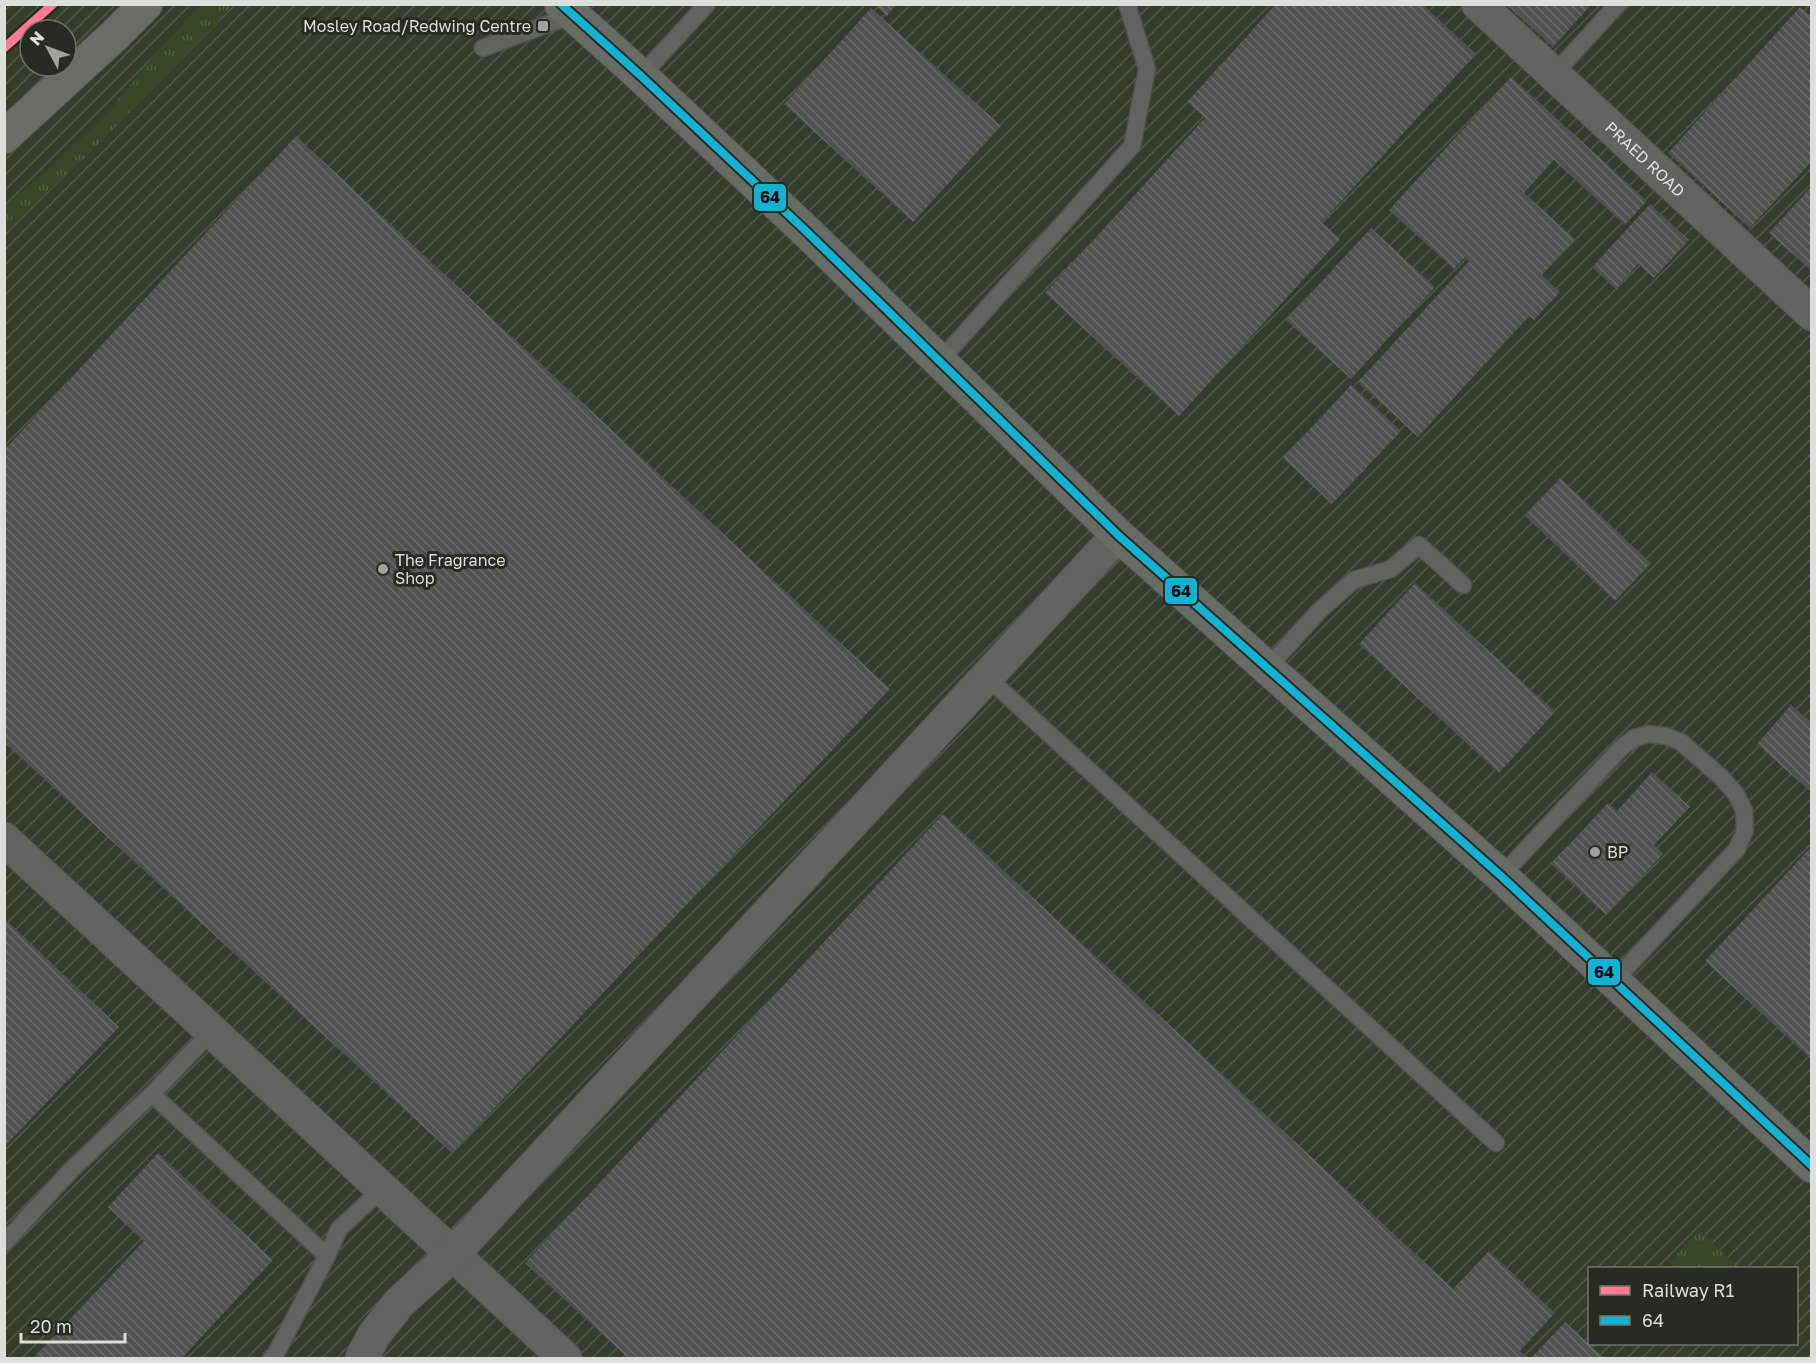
<svg xmlns="http://www.w3.org/2000/svg" width="1816" height="1363" font-family="'Golos Text',sans-serif">
<style>
.industrial{fill:url(#industrial-furrows);fill-rule:evenodd}
.grass{fill:url(#grass-tufts)}
.building{fill:url(#building-back-hatch)}
.lines{fill:none;stroke-linecap:round;stroke-linejoin:round}
.service-casing{stroke:#50524d;stroke-width:19}
.minor-casing{stroke:#50524d;stroke-width:35}
.primary-casing{stroke:#50524d;stroke-width:35}
.trunk-casing{stroke:#50524d;stroke-width:35}
.service{stroke:#61635e;stroke-width:16}
.minor{stroke:#61635e;stroke-width:33}
.primary{stroke:#676b63;stroke-width:33}
.trunk{stroke:#696e64;stroke-width:33}
.bus-1-casing{stroke:#272c22;stroke-width:12}
.bus-1{stroke:#13b2d5;stroke-width:8}
.rail-1-casing{stroke:#272c22;stroke-width:14}
.rail-1{stroke:#fe7a93;stroke-width:9}
.poi-dot{fill:#a0a39d;stroke:#272c22;stroke-width:2}
.labels{text-anchor:middle;stroke-width:6;stroke-linejoin:round;paint-order:stroke}
.poi-label{font-size:16px;fill:#dcdfd9;stroke:#272c22;text-anchor:start}
.street-label{font-size:16px;fill:#dcdfd9;stroke:#272c22}
.line-badge{stroke:#272c22;stroke-width:2}
.pale-badge-label{font-size:16px;text-anchor:middle;font-weight:bold;fill:#111}
</style>
<defs>
<pattern id="industrial-furrows" width="10" height="10" patternUnits="userSpaceOnUse" patternTransform="scale(1.5)"><rect width="10" height="10" fill="#353d2d"/><path d="M-1 1l2-2M0 10L10 0M9 11l2-2" fill="none" stroke="#52594b"/></pattern>
<pattern id="grass-tufts" width="24" height="20" patternUnits="userSpaceOnUse" patternTransform="scale(1.5)"><rect width="24" height="20" fill="#384725"/><path d="M3 7l-1-3M5 7V3M7 7l1-3M15 17l-1-3M17 17v-4M19 17l1-3" fill="none" stroke="#546144"/></pattern>
<pattern id="building-back-hatch" width="6" height="6" patternUnits="userSpaceOnUse" patternTransform="scale(1.5)"><rect width="6" height="6" fill="#505150"/><path d="M-1 5l2 2M0 0l6 6M5-1l2 2" fill="none" stroke="#696a69"/></pattern>
</defs>
<rect width="100%" height="100%" fill="#31342e"/>
<path class="industrial" d="M 5,5 L 1811,5 L 1811,1358 L 5,1358 ZM 30,30 L 66,30 L 66,66 L 30,66 ZM 1590,1268 L 1796,1268 L 1796,1344 L 1590,1344 Z"/>
<path class="grass" d="M 201,5 L 232,5 L 214,27 L 92,151 L 5,232 L 5,205 L 47,171 L 111,109 L 154,55 Z
M 1699,1230 L 1740,1268 L 1678,1268 L 1670,1262 Z"/>
<path class="building" d="M 874,4 L 897,4 L 887,16 Z
M 1276,4 L 1422,4 L 1476,54 L 1322,222 L 1340,239 L 1179,416 L 1045,293 L 1205,118 L 1187,102 Z
M 1506,4 L 1587,4 L 1589,7 L 1553,47 Z
M 1800,7 L 1812,17 L 1812,161 L 1750,228 L 1668,153 Z
M 871,8 L 1001,126 L 913,222 L 784,104 Z
M 1511,77 L 1647,201 L 1625,225 L 1554,160 L 1524,193 L 1575,239 L 1542,275 L 1560,292 L 1534,320 L 1529,316 L 1418,437 L 1358,382 L 1469,261 L 1465,257 L 1454,269 L 1389,210 Z
M 296,136 L 890,689 L 452,1153 L 5,743 L 5,449 Z
M 1812,186 L 1812,271 L 1769,233 Z
M 1650,204 L 1689,240 L 1654,278 L 1638,264 L 1616,289 L 1592,267 Z
M 1371,228 L 1435,287 L 1351,379 L 1286,320 Z
M 1351,385 L 1401,431 L 1332,504 L 1283,458 Z
M 1560,478 L 1651,563 L 1615,601 L 1525,516 Z
M 1415,583 L 1555,712 L 1499,773 L 1359,644 Z
M 1791,705 L 1812,723 L 1812,793 L 1757,744 Z
M 1652,772 L 1690,807 L 1654,845 L 1663,854 L 1606,915 L 1551,864 L 1608,803 L 1617,811 Z
M 943,814 L 1453,1289 L 1489,1251 L 1555,1313 L 1520,1351 L 1528,1358 L 628,1358 L 525,1263 Z
M 1812,846 L 1812,1060 L 1705,961 Z
M 4,918 L 119,1027 L 4,1147 Z
M 158,1153 L 273,1260 L 182,1358 L 33,1358 L 144,1241 L 108,1207 Z
M 1565,1322 L 1604,1358 L 1531,1358 Z"/>
<g class="lines">
<defs>
<path id="service" d="M 483,48 L 562,19
M 1554,74 L 1618,4
M 641,76 L 707,4
M 939,362 L 1132,146 L 1147,69 L 1127,4
M 1267,668 L 1320,610 L 1354,580 L 1391,569 L 1419,545 L 1463,585
M 987,677 L 1496,1143
M 1501,876 L 1621,748 L 1634,738 L 1649,734 L 1666,736 L 1681,742 L 1721,777 L 1736,794 L 1744,810 L 1745,830 L 1737,849 L 1613,982
M 212,1031 L 152,1094 L 327,1256 L 339,1229 L 382,1189
M 4,1243 L 72,1169 L 152,1094
M 271,1358 L 275,1355 L 327,1256"/>
<g id="minor">
<path id="s1" d="M 1478,4 L 1812,314"/>
<path d="M 4,839 L 565,1358"/>
<path d="M 362,1358 L 374,1335 L 399,1303 L 453,1254 L 1118,535"/>
</g>
<path id="primary" d="M 561,4 L 641,76 L 808,233 L 1118,535 L 1501,876 L 1812,1166"/>
<path id="trunk" d="M 4,137 L 117,33 L 146,4"/>
</defs>
<use href="#service" class="service-casing"/>
<use href="#minor" class="minor-casing"/>
<use href="#primary" class="primary-casing"/>
<use href="#trunk" class="trunk-casing"/>
<use href="#service" class="service"/>
<use href="#minor" class="minor"/>
<use href="#primary" class="primary"/>
<use href="#trunk" class="trunk"/>
<defs>
<path id="bus-1" d="M 561,4 L 641,76 L 808,233 L 1118,535 L 1501,876 L 1812,1166"/>
</defs>
<use href="#bus-1" class="bus-1-casing"/>
<use href="#bus-1" class="bus-1"/>
<defs>
<path id="rail-1" d="M 4,48 L 53,4"/>
</defs>
<use href="#rail-1" class="rail-1-casing"/>
<use href="#rail-1" class="rail-1"/>
</g>
<g class="poi-dot">
<rect x="537" y="20" width="12" height="12" rx="3"/>
<circle cx="383" cy="569" r="6"/>
<circle cx="1595" cy="852" r="6"/>
</g>
<g class="labels">
<g class="poi-label">
<text x="531" y="32" text-anchor="end">Mosley Road/Redwing Centre</text>
<text x="395" y="566">The Fragrance<tspan x="395" dy="18">Shop</tspan></text>
<text x="1607" y="858">BP</text>
</g>
<g class="street-label">
<text dy="6" stroke="none"><textPath href="#s1" startOffset="228">PRAED ROAD</textPath></text>
</g>
</g>
<g class="line-badge">
<rect x="753" y="183" width="34" height="29" rx="6" fill="#13b2d5"/>
<rect x="1164" y="577" width="34" height="28" rx="6" fill="#13b2d5"/>
<rect x="1587" y="958" width="34" height="28" rx="6" fill="#13b2d5"/>
</g>
<g class="pale-badge-label">
<text x="770" y="203">64</text>
<text x="1181" y="597">64</text>
<text x="1604" y="978">64</text>
</g>
<rect width="1816" height="1363" fill="none" stroke="#dcdfd9" stroke-width="12"/>
<rect x="1588" y="1267" width="210" height="78" fill="#272c22" stroke="#6f746b" stroke-width="1.5"/>
<rect x="1600" y="1286" width="30" height="9" fill="#fe7a93" stroke="#6f746b" stroke-width="1.5"/>
<text x="1642" y="1297" font-size="18" fill="#dcdfd9">Railway R1</text>
<rect x="1600" y="1316" width="30" height="9" fill="#13b2d5" stroke="#6f746b" stroke-width="1.5"/>
<text x="1642" y="1327" font-size="18" fill="#dcdfd9">64</text>
<g transform="translate(48 48) rotate(311)"><circle r="28" fill="#272c22" stroke="#6f746b" stroke-width="1.5"/>
<path d="M0-4.5L10 22L0 15L-10 22Z" fill="#a0a39d"/>
<text y="-9" font-size="16" font-weight="bold" text-anchor="middle" fill="#dcdfd9">N</text>
</g>
<path d="M21 1333v9h104v-9" fill="none" stroke="#dcdfd9" stroke-width="3"/>
<text x="30" y="1333" font-size="18" fill="#dcdfd9" stroke="#272c22" stroke-width="4.5" paint-order="stroke">20 m</text>
</svg>
